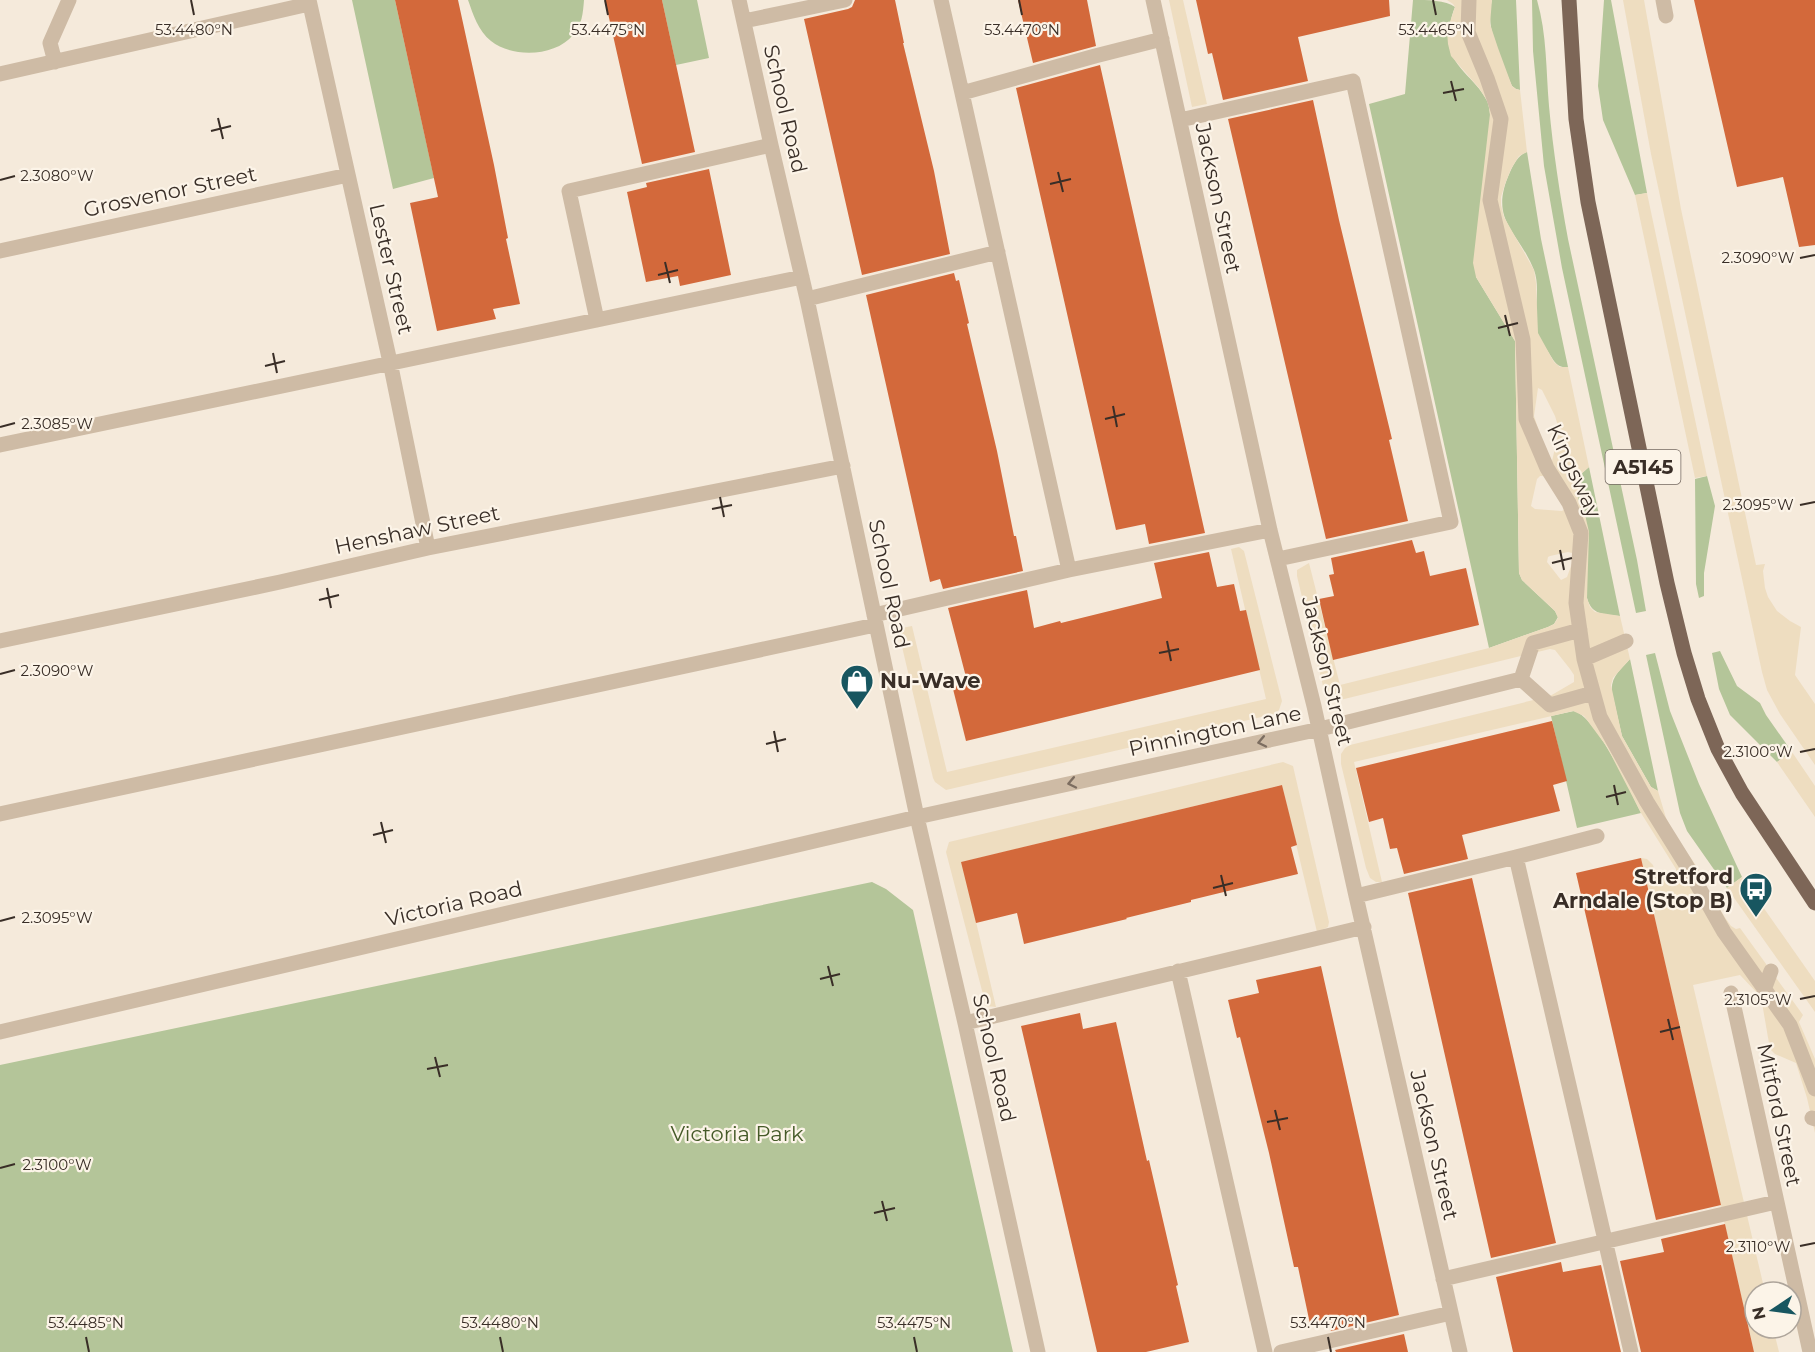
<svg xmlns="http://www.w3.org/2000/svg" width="1815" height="1352" font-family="Montserrat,sans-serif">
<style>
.green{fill:#b4c599}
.plaza{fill:#eeddc0;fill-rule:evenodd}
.building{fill:#d3693b}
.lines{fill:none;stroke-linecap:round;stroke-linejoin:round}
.minor{stroke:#cebba5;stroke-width:15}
.major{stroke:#7d6657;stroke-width:15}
.oneway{stroke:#7c6d60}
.ticks{fill:none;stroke:#392e27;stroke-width:2}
.labels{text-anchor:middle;stroke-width:4.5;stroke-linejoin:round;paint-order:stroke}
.shield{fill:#fcf4e8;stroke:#746961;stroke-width:1.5}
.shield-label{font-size:20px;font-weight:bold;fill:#392e27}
.street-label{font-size:21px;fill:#392e27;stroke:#fcf4e8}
.poi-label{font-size:21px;font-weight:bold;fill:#392e27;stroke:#fcf4e8;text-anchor:start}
.park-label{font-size:21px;fill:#455a28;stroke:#fcf4e8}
.ticks-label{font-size:15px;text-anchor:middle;fill:#392e27;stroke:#fcf4e8;stroke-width:4.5;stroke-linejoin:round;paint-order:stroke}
</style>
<rect width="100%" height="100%" fill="#f5eadb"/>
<path class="green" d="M 352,0 L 395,0 L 434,178 L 393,189 Z
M 468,0 L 584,0 C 583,13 582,25 573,35 C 555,57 512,58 491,41 C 478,31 473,14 468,0 Z
M 662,0 L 697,0 L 709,58 L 676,65 Z
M 1413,0 C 1427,0 1446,0 1455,7 C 1451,17 1450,24 1449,34 C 1446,66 1475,76 1487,101 C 1491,110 1490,120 1490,129 L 1476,277 L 1515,341 L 1519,573 L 1522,580 L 1555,611 L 1558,617 L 1554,624 L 1548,627 L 1489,648 L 1369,104 L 1405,94 Z
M 1492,0 L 1516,0 L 1520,90 L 1516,89 L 1512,86 C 1502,60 1484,28 1492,0 Z
M 1532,0 L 1537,0 C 1547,34 1546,71 1549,106 C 1553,150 1560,195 1568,239 L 1637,560 L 1646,611 L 1636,613 L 1562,268 L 1544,166 L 1533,51 Z
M 1604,0 L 1611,0 L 1647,193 L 1635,195 L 1603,120 L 1598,86 Z
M 1527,152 L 1541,239 L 1568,367 C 1558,368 1555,363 1550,355 C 1546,348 1539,339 1537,331 C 1533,311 1541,289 1534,270 C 1518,230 1488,221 1510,172 C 1514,164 1518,155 1527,152 Z
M 1589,467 L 1620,616 C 1605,614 1592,616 1587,598 L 1586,519 L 1578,499 L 1581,474 Z
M 1707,476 L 1715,506 L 1704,573 L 1704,596 L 1699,598 L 1696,584 L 1695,479 Z
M 1720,651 L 1737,686 L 1760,703 L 1766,715 L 1792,752 L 1777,762 L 1730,715 L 1719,689 L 1712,653 Z
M 1655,653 L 1670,711 L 1699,784 L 1742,877 L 1727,888 L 1687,831 L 1680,813 L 1646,655 Z
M 1630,659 L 1658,791 L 1651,787 L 1622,736 L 1612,693 C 1610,677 1621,669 1630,659 Z
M 1574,711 C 1597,717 1630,791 1641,813 L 1577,828 L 1551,716 Z
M 872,882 L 886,889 L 913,910 L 1013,1352 L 0,1352 L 0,1065 Z"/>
<path class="plaza" d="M 1169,0 L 1183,0 L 1207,104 L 1192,107 Z
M 1447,0 L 1492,0 L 1490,24 L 1498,48 L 1512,86 L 1516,89 L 1520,90 L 1527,152 L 1519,156 L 1511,169 L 1505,184 L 1501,197 L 1501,205 L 1504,217 L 1534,270 L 1536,283 L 1538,333 L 1554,362 L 1560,367 L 1568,367 L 1589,467 L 1581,474 L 1578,499 L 1586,519 L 1589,532 L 1587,598 L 1590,607 L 1595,612 L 1620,616 L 1630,659 L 1613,678 L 1611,685 L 1622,736 L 1651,787 L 1658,791 L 1666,818 L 1676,837 L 1702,874 L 1701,879 L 1726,919 L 1731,926 L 1736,929 L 1740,928 L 1803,1015 L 1799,1022 L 1815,1059 L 1815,1133 L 1807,1098 L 1796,1063 L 1775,1054 L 1770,1049 L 1761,997 L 1740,975 L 1693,985 L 1765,1292 L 1755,1292 L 1755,1328 L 1773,1328 L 1779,1352 L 1754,1352 L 1641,858 L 1647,859 L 1653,865 L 1656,875 L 1676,872 L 1676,869 L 1641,813 L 1607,747 L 1584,716 L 1573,711 L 1354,762 L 1382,882 L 1376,882 L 1370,878 L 1366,868 L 1341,764 L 1341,754 L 1345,748 L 1350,745 L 1550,696 L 1574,682 L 1574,675 L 1570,669 L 1555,650 L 1550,649 L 1336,701 L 1329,697 L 1324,690 L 1297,576 L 1297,570 L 1309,563 L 1340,685 L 1489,648 L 1548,627 L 1554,624 L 1558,618 L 1555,611 L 1522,580 L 1519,573 L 1515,341 L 1476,277 L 1473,263 L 1490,114 L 1488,102 L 1479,88 L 1451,56 L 1448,44 L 1447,31 L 1455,7 L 1453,4 ZM 1538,388 L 1542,390 L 1555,416 L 1558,426 L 1558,435 L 1552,461 L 1549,461 L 1534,416 ZM 1540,476 L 1545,476 L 1565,509 L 1562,511 L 1535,509 L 1531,506 L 1537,479 ZM 1568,552 L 1572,553 L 1574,558 L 1567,577 L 1561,580 L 1547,562 L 1548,557 L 1550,556 Z
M 1623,0 L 1644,0 L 1681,209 L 1756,565 L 1765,564 L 1763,571 L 1765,588 L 1768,597 L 1777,611 L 1790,621 L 1801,627 L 1795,675 L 1815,704 L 1815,765 L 1780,714 L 1767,690 L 1762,672 L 1651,154 Z
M 1647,193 L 1707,476 L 1695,478 L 1635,195 Z
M 1239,547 L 1244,551 L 1282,701 L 1279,710 L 1274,714 L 946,790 L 935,782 L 933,778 L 899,634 L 902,628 L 912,626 L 947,772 L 1266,699 L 1231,549 Z
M 1792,752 L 1815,786 L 1815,817 L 1777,762 Z
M 1283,762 L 1293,766 L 1329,922 L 1328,927 L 1317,932 L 1282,785 L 962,862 L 996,1007 L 986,1006 L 946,852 L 949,842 Z
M 1742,877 L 1815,981 L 1815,1012 L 1727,888 Z"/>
<path class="building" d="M 395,0 L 458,0 L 494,165 L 508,238 L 506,239 L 520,304 L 493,309 L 496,319 L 437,331 L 410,203 L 438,197 Z
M 605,0 L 662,0 L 695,152 L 642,164 Z
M 855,0 L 895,0 L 904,43 L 903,43 L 934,171 L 950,254 L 862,275 L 804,19 L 848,9 L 852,7 Z
M 1018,0 L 1087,0 L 1096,46 L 1033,63 Z
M 1196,0 L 1389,0 L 1390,16 L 1298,37 L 1308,81 L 1223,100 L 1212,53 L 1208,54 Z
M 1694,0 L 1815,0 L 1815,245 L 1799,247 L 1783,177 L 1737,187 Z
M 1100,65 L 1205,533 L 1149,544 L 1145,524 L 1116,530 L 1016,88 Z
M 1313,100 L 1339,220 L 1392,439 L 1389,440 L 1408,521 L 1326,539 L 1228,119 Z
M 709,169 L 731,275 L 680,286 L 678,276 L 646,282 L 627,192 L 647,187 L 646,183 Z
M 954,273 L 956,281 L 959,280 L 969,323 L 967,324 L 997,451 L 1014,536 L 1016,536 L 1023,571 L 943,589 L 940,579 L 930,582 L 866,295 Z
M 1412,540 L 1416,553 L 1424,551 L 1430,576 L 1466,568 L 1479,625 L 1333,660 L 1319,599 L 1334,596 L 1329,575 L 1334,574 L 1331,558 Z
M 1209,552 L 1217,587 L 1234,584 L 1240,611 L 1246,610 L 1260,670 L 966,741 L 951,681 L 966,677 L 948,608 L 1027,590 L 1034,628 L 1060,621 L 1061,623 L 1162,598 L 1154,563 Z
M 1552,721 L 1567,781 L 1553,785 L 1560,811 L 1462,835 L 1468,859 L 1404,874 L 1397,848 L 1390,849 L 1383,818 L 1369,822 L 1356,768 Z
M 1282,785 L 1297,845 L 1291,847 L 1298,874 L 1191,900 L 1191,902 L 1126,918 L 1127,919 L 1024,944 L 1017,913 L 976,923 L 961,862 Z
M 1641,858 L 1721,1205 L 1656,1220 L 1576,873 Z
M 1472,878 L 1556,1243 L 1491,1258 L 1408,893 Z
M 1321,966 L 1399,1315 L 1331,1331 L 1328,1320 L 1310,1324 L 1298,1267 L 1294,1267 L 1269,1153 L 1240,1037 L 1237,1038 L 1228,1000 L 1259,993 L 1256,980 Z
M 1080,1013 L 1083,1029 L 1116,1022 L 1147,1161 L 1149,1160 L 1178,1285 L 1176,1286 L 1189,1342 L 1146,1352 L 1097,1352 L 1021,1026 Z
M 1725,1224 L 1754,1352 L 1641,1352 L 1620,1261 L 1664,1252 L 1661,1239 Z
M 1561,1262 L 1563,1272 L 1601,1265 L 1621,1352 L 1513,1352 L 1496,1277 Z
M 1404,1334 L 1408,1352 L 1336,1352 L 1335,1350 Z"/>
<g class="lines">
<path class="minor" d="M 309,0 L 390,362 L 428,548
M 739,0 L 771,145 L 807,299 L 917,817 L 965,1023 L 1038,1352
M 941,0 L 962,93
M 1153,0 L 1270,530 L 1314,706 L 1356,896 L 1460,1352
M 1469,0 L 1468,32 L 1487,78 L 1501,119 L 1490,200 L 1523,340 L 1526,419 L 1547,468 L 1569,503 L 1581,533 L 1576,603 L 1584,659 L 1600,717 L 1647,802 L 1685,863 L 1724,932 L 1790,1025 L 1815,1089
M 1663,0 L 1666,16
M 744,21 L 845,0
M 55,62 L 50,43 L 69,0
M 0,74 L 309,4
M 1180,120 L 1353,81 L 1451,522 L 1278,559
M 0,251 L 348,175
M 807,299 L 998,252
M 597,320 L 569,191 L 771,145
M 0,445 L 802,277
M 1069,570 L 962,93 L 1095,56 L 1162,39
M 874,615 L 1069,570 L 1270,530
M 0,641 L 280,582 L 428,548 L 843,466
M 1584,659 L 1626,641
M 1521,679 L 1533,643 L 1580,630
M 1521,679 L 1550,705 L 1593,693
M 0,814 L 875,625
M 1597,836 L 1516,857 L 1631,1352
M 1356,896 L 1516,857
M 1178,971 L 1265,1352
M 1764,990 L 1771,971
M 1731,993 L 1810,1352
M 965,1023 L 1364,927
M 0,1032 L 917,817 L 1320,729 L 1521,679
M 1812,1118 L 1815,1119
M 1443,1279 L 1776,1202
M 1281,1352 L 1451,1313"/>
<path class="major" d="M 1569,0 L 1576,119 L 1588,202 L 1667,583 L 1684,653 L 1698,699 L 1718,749 L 1742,793 L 1815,903"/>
</g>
<defs><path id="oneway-chevron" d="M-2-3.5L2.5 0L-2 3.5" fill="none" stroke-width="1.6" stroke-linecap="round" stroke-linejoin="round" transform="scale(1.5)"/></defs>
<g class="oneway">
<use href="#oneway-chevron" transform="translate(1262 742) rotate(168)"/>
<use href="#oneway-chevron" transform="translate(1072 783) rotate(168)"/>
</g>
<path class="ticks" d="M 191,0 L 194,15M 605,0 L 608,15M 1019,0 L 1022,15M 1433,0 L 1436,15M 1451,81 L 1456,101M 1443,93 L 1464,89M 218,118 L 223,139M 211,131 L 231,126M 1058,172 L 1063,192M 0,180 L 15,176M 1050,184 L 1071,179M 1800,258 L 1815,255M 665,262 L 670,283M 658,275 L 678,270M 1505,315 L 1510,336M 1498,328 L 1518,323M 273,353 L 277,373M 265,366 L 285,361M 1113,406 L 1117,427M 1105,419 L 1125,414M 0,427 L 15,423M 720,497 L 724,517M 1800,505 L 1815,502M 712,509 L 732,505M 1560,550 L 1564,570M 1552,563 L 1572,558M 327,588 L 331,608M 319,600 L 339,595M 1167,641 L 1171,661M 1159,653 L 1179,649M 0,674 L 15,670M 774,731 L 778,752M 766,744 L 786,739M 1800,752 L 1815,749M 1614,785 L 1618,805M 1606,797 L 1626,792M 381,822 L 386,843M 373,835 L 393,830M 1221,875 L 1226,896M 1213,888 L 1233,883M 0,921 L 15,917M 828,966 L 833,986M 820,979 L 840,974M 1800,999 L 1815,996M 1668,1019 L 1673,1040M 1660,1032 L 1680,1027M 435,1057 L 440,1077M 427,1069 L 448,1065M 1275,1110 L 1280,1130M 1267,1122 L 1288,1118M 0,1168 L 15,1164M 882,1201 L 887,1221M 874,1213 L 895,1208M 1800,1246 L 1815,1243M 86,1337 L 89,1352M 500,1337 L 503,1352M 914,1337 L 917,1352M 1328,1337 L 1331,1352"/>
<defs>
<symbol id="shop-pin" viewBox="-11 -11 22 30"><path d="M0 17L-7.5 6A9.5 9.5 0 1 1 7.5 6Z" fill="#185660" stroke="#fcf4e8"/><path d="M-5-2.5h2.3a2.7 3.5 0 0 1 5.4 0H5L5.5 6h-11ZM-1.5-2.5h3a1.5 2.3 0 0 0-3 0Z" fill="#fff"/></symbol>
<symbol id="bus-pin" viewBox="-11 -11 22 30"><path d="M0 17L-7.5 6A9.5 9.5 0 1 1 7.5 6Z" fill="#185660" stroke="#fcf4e8"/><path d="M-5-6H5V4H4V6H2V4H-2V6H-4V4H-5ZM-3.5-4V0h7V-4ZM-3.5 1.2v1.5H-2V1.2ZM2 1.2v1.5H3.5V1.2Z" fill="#fff"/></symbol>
</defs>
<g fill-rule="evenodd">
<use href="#shop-pin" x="838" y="662" width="38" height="52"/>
<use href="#bus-pin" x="1737" y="870" width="38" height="52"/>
</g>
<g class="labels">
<rect class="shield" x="1605.5" y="450" width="75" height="34" rx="4.5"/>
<g class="shield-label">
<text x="1643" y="474">A5145</text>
</g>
<g class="street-label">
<text transform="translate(785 109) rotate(77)" y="7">School Road</text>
<text transform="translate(170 192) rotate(-12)" y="7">Grosvenor Street</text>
<text transform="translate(1218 198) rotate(78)" y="7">Jackson Street</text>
<text transform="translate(391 269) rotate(77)" y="7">Lester Street</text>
<text transform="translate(1574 471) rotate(65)" y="7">Kingsway</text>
<text transform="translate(417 530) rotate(-12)" y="7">Henshaw Street</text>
<text transform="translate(889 584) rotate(78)" y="7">School Road</text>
<text transform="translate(1327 671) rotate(76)" y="7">Jackson Street</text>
<text transform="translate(1215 731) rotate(-12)" y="7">Pinnington Lane</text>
<text transform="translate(454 904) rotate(-13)" y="7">Victoria Road</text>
<text transform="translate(994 1058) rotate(77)" y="7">School Road</text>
<text transform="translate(1779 1115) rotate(78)" y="7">Mitford Street</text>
<text transform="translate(1434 1145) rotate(77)" y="7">Jackson Street</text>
</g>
<g class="poi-label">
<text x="880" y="688">Nu-Wave</text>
<text x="1733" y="884" text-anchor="end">Stretford<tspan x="1733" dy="24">Arndale (Stop B)</tspan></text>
</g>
<g class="park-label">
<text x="737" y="1141">Victoria Park</text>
</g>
</g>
<g class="ticks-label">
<text x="194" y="35">53.4480°N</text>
<text x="608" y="35">53.4475°N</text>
<text x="1022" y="35">53.4470°N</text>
<text x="1436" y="35">53.4465°N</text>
<text x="57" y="181">2.3080°W</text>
<text x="1758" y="263">2.3090°W</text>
<text x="57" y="429">2.3085°W</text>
<text x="1758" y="510">2.3095°W</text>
<text x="57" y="676">2.3090°W</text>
<text x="1758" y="757">2.3100°W</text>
<text x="57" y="923">2.3095°W</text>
<text x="1758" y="1005">2.3105°W</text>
<text x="57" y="1170">2.3100°W</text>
<text x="1758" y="1252">2.3110°W</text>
<text x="86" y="1328">53.4485°N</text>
<text x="500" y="1328">53.4480°N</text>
<text x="914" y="1328">53.4475°N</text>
<text x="1328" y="1328">53.4470°N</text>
</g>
<g transform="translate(1773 1310) rotate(257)"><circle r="28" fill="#fcf4e8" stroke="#aea59b" stroke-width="1.5"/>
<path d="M0-4.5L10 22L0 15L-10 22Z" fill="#185660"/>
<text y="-9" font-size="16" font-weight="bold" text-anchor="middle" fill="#392e27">N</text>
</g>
</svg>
